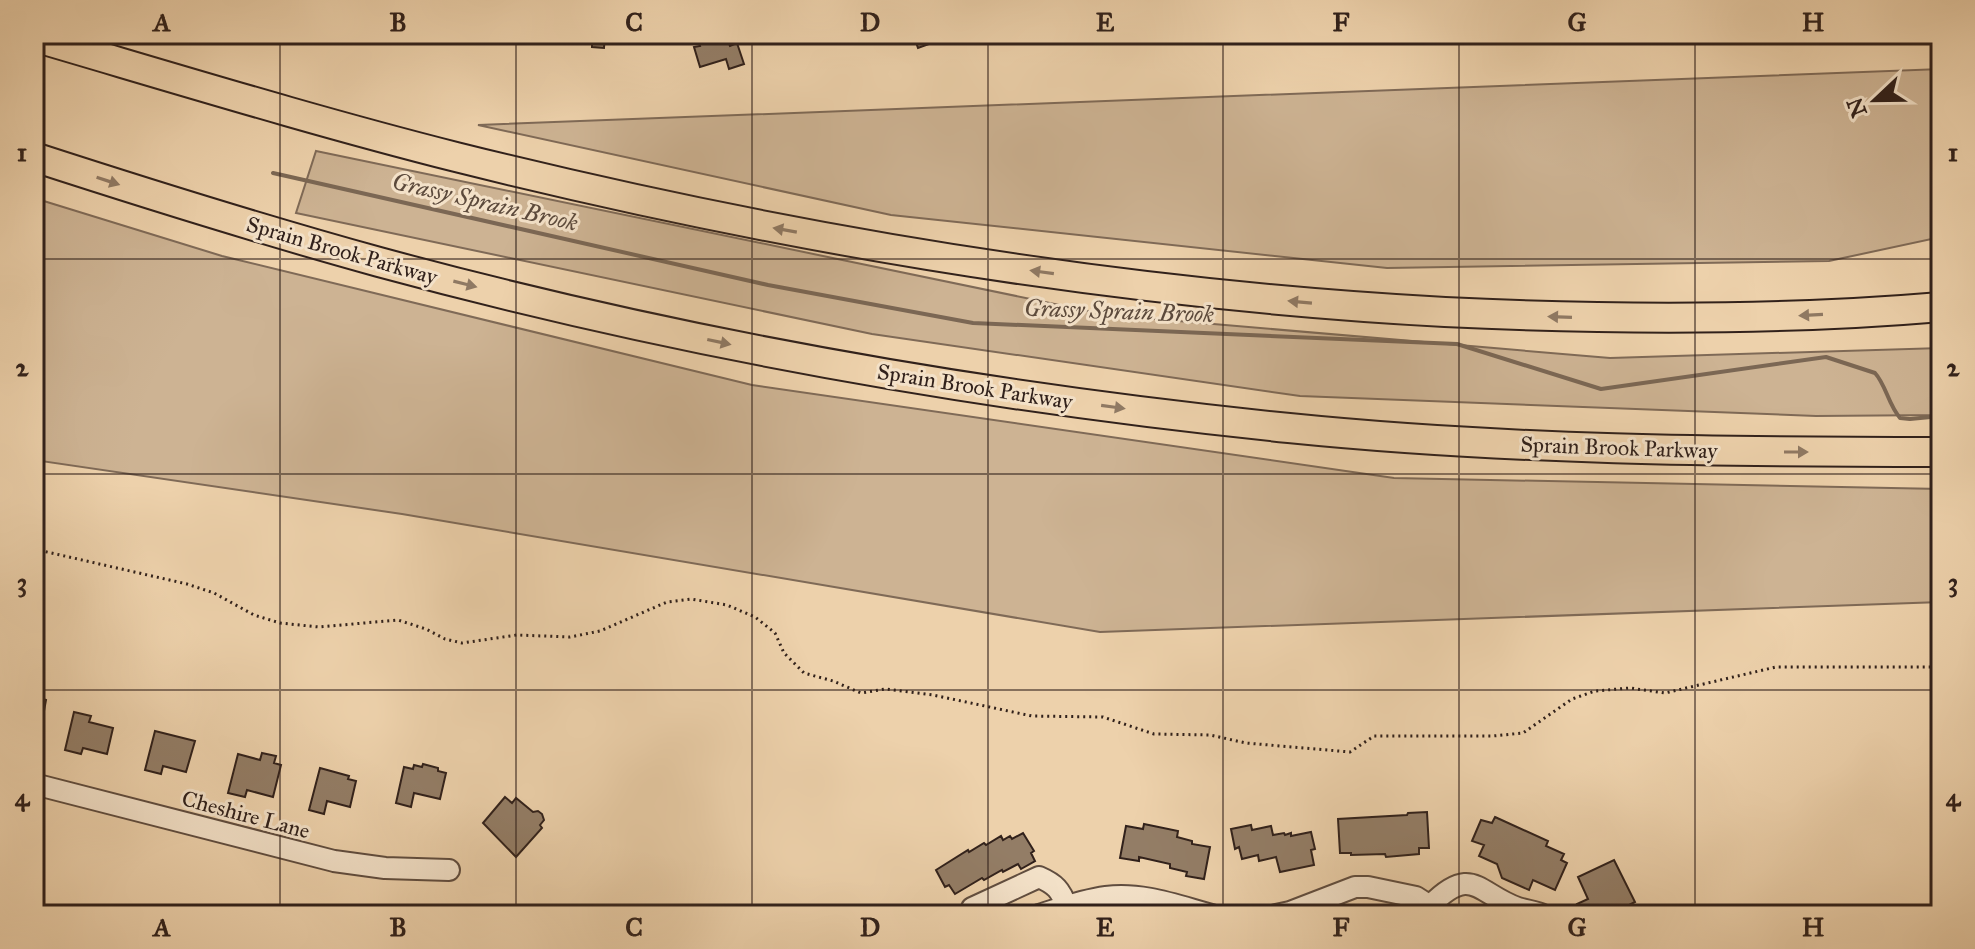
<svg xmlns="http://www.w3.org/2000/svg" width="1975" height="949" font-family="'IM FELL Great Primer',serif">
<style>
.green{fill:#cdb393;stroke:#7f6a57;stroke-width:2}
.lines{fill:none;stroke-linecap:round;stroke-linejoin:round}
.stream{stroke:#7b6754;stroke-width:4}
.building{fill:#937d66;stroke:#31211b;stroke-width:2}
.minor-casing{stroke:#604d3f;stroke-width:24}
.highway-casing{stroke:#31211b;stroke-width:32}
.path{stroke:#31211b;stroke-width:3;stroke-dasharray:2 4;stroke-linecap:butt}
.minor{stroke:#f3e1c8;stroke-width:20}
.highway{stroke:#edd1ab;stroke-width:28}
.oneway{fill:#8f7963}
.grid{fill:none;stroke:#31211b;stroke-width:2;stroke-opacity:0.55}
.labels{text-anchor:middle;stroke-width:6;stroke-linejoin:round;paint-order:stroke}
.street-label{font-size:22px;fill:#31211b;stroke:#f3e1c8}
.water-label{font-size:24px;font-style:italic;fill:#5c4a3c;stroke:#f3e1c8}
.neatline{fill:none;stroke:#31211b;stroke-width:3}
.grid-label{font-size:26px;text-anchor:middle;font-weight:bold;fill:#31211b}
</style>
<rect width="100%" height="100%" fill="#edd1ab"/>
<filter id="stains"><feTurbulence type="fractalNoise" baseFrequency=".0025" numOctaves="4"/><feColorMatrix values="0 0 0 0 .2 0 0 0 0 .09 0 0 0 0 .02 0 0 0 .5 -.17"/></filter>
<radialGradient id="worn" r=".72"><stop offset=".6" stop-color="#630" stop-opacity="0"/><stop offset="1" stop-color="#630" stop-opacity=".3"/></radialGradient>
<path class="green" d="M 1941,69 L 1941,237 L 1829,261 L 1387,268 L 891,215 L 478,125 Z
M 316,151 L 1108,315 L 1610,358 L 1941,348 L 1941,415 L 1816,416 L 1300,396 L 872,334 L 296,213 Z
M 34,198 L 222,256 L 752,385 L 1394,478 L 1941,489 L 1941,602 L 1100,632 L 402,514 L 34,460 Z"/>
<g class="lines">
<path class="stream" d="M 273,173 L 768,285 L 973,323 L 1457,344 L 1601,389 L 1826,357 L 1875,373 C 1886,385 1888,404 1900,418 L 1910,419 L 1941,416"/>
</g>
<path class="building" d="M 592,34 L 605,34 L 604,48 L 592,47 Z
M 696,34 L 725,34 L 730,46 L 737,43 L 744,64 L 729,69 L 726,59 L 700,67 L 694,47 L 700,46 Z
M 913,34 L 951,34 L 951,36 L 918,48 Z
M 34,696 L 46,700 L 40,733 L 34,732 Z
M 74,712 L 91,716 L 89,722 L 113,728 L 107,754 L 83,748 L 81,754 L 65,750 Z
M 155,731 L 195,741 L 186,772 L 163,766 L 161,774 L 145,770 Z
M 262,753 L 276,756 L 274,763 L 281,765 L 273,797 L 247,790 L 245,797 L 228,793 L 238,754 L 260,760 Z
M 423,764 L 438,768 L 438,771 L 446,773 L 440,799 L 414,793 L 411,807 L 396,803 L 404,767 L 413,769 L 414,765 L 422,767 Z
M 320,768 L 349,776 L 348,779 L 356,781 L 350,807 L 327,801 L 324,814 L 309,810 Z
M 505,797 L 512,803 L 516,798 L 533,812 L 538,811 L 542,814 L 544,820 L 540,825 L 542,828 L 516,857 L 483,823 Z
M 1427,812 L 1429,848 L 1419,848 L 1419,854 L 1386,857 L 1385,854 L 1351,855 L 1351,853 L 1340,853 L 1338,819 L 1407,815 L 1408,813 Z
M 1495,817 L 1548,841 L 1546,846 L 1564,854 L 1561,860 L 1567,863 L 1555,890 L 1533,880 L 1529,890 L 1502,878 L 1497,864 L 1479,856 L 1484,845 L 1472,841 L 1481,820 L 1492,823 Z
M 1144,824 L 1178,831 L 1177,837 L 1192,841 L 1192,844 L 1210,847 L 1204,879 L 1186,876 L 1187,872 L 1170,868 L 1170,864 L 1139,857 L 1139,861 L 1120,858 L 1126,826 L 1143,829 Z
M 1251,825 L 1252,830 L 1271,826 L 1273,835 L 1284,833 L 1285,835 L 1291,833 L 1291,836 L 1311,832 L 1315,849 L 1311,850 L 1314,865 L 1280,872 L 1276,857 L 1259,861 L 1258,855 L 1242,859 L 1239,847 L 1235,849 L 1231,829 Z
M 1023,833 L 1034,851 L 1031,853 L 1035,861 L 1021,869 L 1018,864 L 1003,872 L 1002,870 L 984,880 L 982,878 L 955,894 L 949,885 L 945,887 L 936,870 L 968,850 L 969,852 L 984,843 L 986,845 L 1001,836 L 1003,840 L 1010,836 L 1012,839 Z
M 1614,860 L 1635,902 L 1629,905 L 1634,915 L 1582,915 L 1577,904 L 1588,899 L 1578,877 Z"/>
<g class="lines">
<defs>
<path id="minor" d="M 34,784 L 334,861 L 385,868 L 449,870
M 1430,906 C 1472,863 1478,894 1518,908 C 1527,911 1535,911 1543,915
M 972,908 L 1039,877 C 1055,884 1061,890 1066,906
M 1039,915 C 1061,908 1083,900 1106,897 C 1142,892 1178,906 1212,915
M 1276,915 L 1290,912 L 1355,887 L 1368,887 L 1416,897 L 1444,915"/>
<path id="highway" d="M 34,37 C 174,78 314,121 456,157 C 780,238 1111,294 1445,312 C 1610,320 1776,321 1941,307
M 34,157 C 148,194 263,230 379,262 C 677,343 982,397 1289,428 C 1506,450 1723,452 1941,452"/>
</defs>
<use href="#minor" class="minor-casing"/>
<use href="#highway" class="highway-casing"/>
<path class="path" d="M 34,549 L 187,584 L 214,593 L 254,615 L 280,623 L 319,627 L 398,620 L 426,629 L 445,639 L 462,643 L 517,635 L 570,637 L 600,631 L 667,602 L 691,599 L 727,605 L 755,617 L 775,633 L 784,653 L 804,673 L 833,681 L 861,693 L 885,689 L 933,695 L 1032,716 L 1103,717 L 1154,734 L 1210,735 L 1246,743 L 1350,752 L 1374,736 L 1493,736 L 1523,733 L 1572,699 L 1595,691 L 1630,688 L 1665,693 L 1776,667 L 1941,667"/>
<use href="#minor" class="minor"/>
<use href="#highway" class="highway"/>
</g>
<defs><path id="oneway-solid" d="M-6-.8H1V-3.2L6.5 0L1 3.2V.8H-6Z" transform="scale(2)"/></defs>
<g class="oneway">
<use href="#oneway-solid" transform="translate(108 181) rotate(18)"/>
<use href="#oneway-solid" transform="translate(785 230) rotate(-170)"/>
<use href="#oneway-solid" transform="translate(1042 272) rotate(-172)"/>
<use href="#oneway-solid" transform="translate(465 284) rotate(14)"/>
<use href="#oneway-solid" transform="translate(1300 302) rotate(-175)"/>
<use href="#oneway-solid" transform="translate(1811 315) rotate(177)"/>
<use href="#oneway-solid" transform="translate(1560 317) rotate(-178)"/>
<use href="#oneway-solid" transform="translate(719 342) rotate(12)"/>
<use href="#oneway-solid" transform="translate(1113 407) rotate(8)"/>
<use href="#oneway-solid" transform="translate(1796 452)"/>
</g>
<path class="grid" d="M 280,34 L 280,915M 516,34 L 516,915M 752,34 L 752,915M 988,34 L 988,915M 1223,34 L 1223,915M 1459,34 L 1459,915M 1695,34 L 1695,915M 34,259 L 1941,259M 34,474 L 1941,474M 34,690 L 1941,690"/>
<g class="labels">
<g class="street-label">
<text transform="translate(342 250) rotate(16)" y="8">Sprain Brook Parkway</text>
<text transform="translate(975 386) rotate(9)" y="8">Sprain Brook Parkway</text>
<text transform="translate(1619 447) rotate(2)" y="8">Sprain Brook Parkway</text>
<text transform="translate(246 814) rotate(15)" y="8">Cheshire Lane</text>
</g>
<g class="water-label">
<text transform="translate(485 202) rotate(13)" y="8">Grassy Sprain Brook</text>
<text transform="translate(1119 311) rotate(2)" y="8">Grassy Sprain Brook</text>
</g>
</g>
<rect width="1975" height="949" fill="none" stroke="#edd1ab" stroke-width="88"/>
<g transform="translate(1875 100) rotate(248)" stroke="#f3e1c8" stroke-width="6" paint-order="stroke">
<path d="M0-6L14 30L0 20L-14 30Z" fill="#31211b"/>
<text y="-12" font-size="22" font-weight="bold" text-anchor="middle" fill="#31211b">N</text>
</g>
<rect x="44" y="44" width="1887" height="861" class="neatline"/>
<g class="grid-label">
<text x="162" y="31">A</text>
<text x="398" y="31">B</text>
<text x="634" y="31">C</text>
<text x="870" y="31">D</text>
<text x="1105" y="31">E</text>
<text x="1341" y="31">F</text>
<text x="1577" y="31">G</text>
<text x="1813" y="31">H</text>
<text x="22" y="161">1</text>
<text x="1953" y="161">1</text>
<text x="22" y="376">2</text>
<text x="1953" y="376">2</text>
<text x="22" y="591">3</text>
<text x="1953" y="591">3</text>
<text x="22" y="806">4</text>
<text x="1953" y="806">4</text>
<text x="162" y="936">A</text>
<text x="398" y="936">B</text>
<text x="634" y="936">C</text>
<text x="870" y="936">D</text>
<text x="1105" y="936">E</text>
<text x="1341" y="936">F</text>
<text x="1577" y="936">G</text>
<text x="1813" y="936">H</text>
</g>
<rect width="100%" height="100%" filter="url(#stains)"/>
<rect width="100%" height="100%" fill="url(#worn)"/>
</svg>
